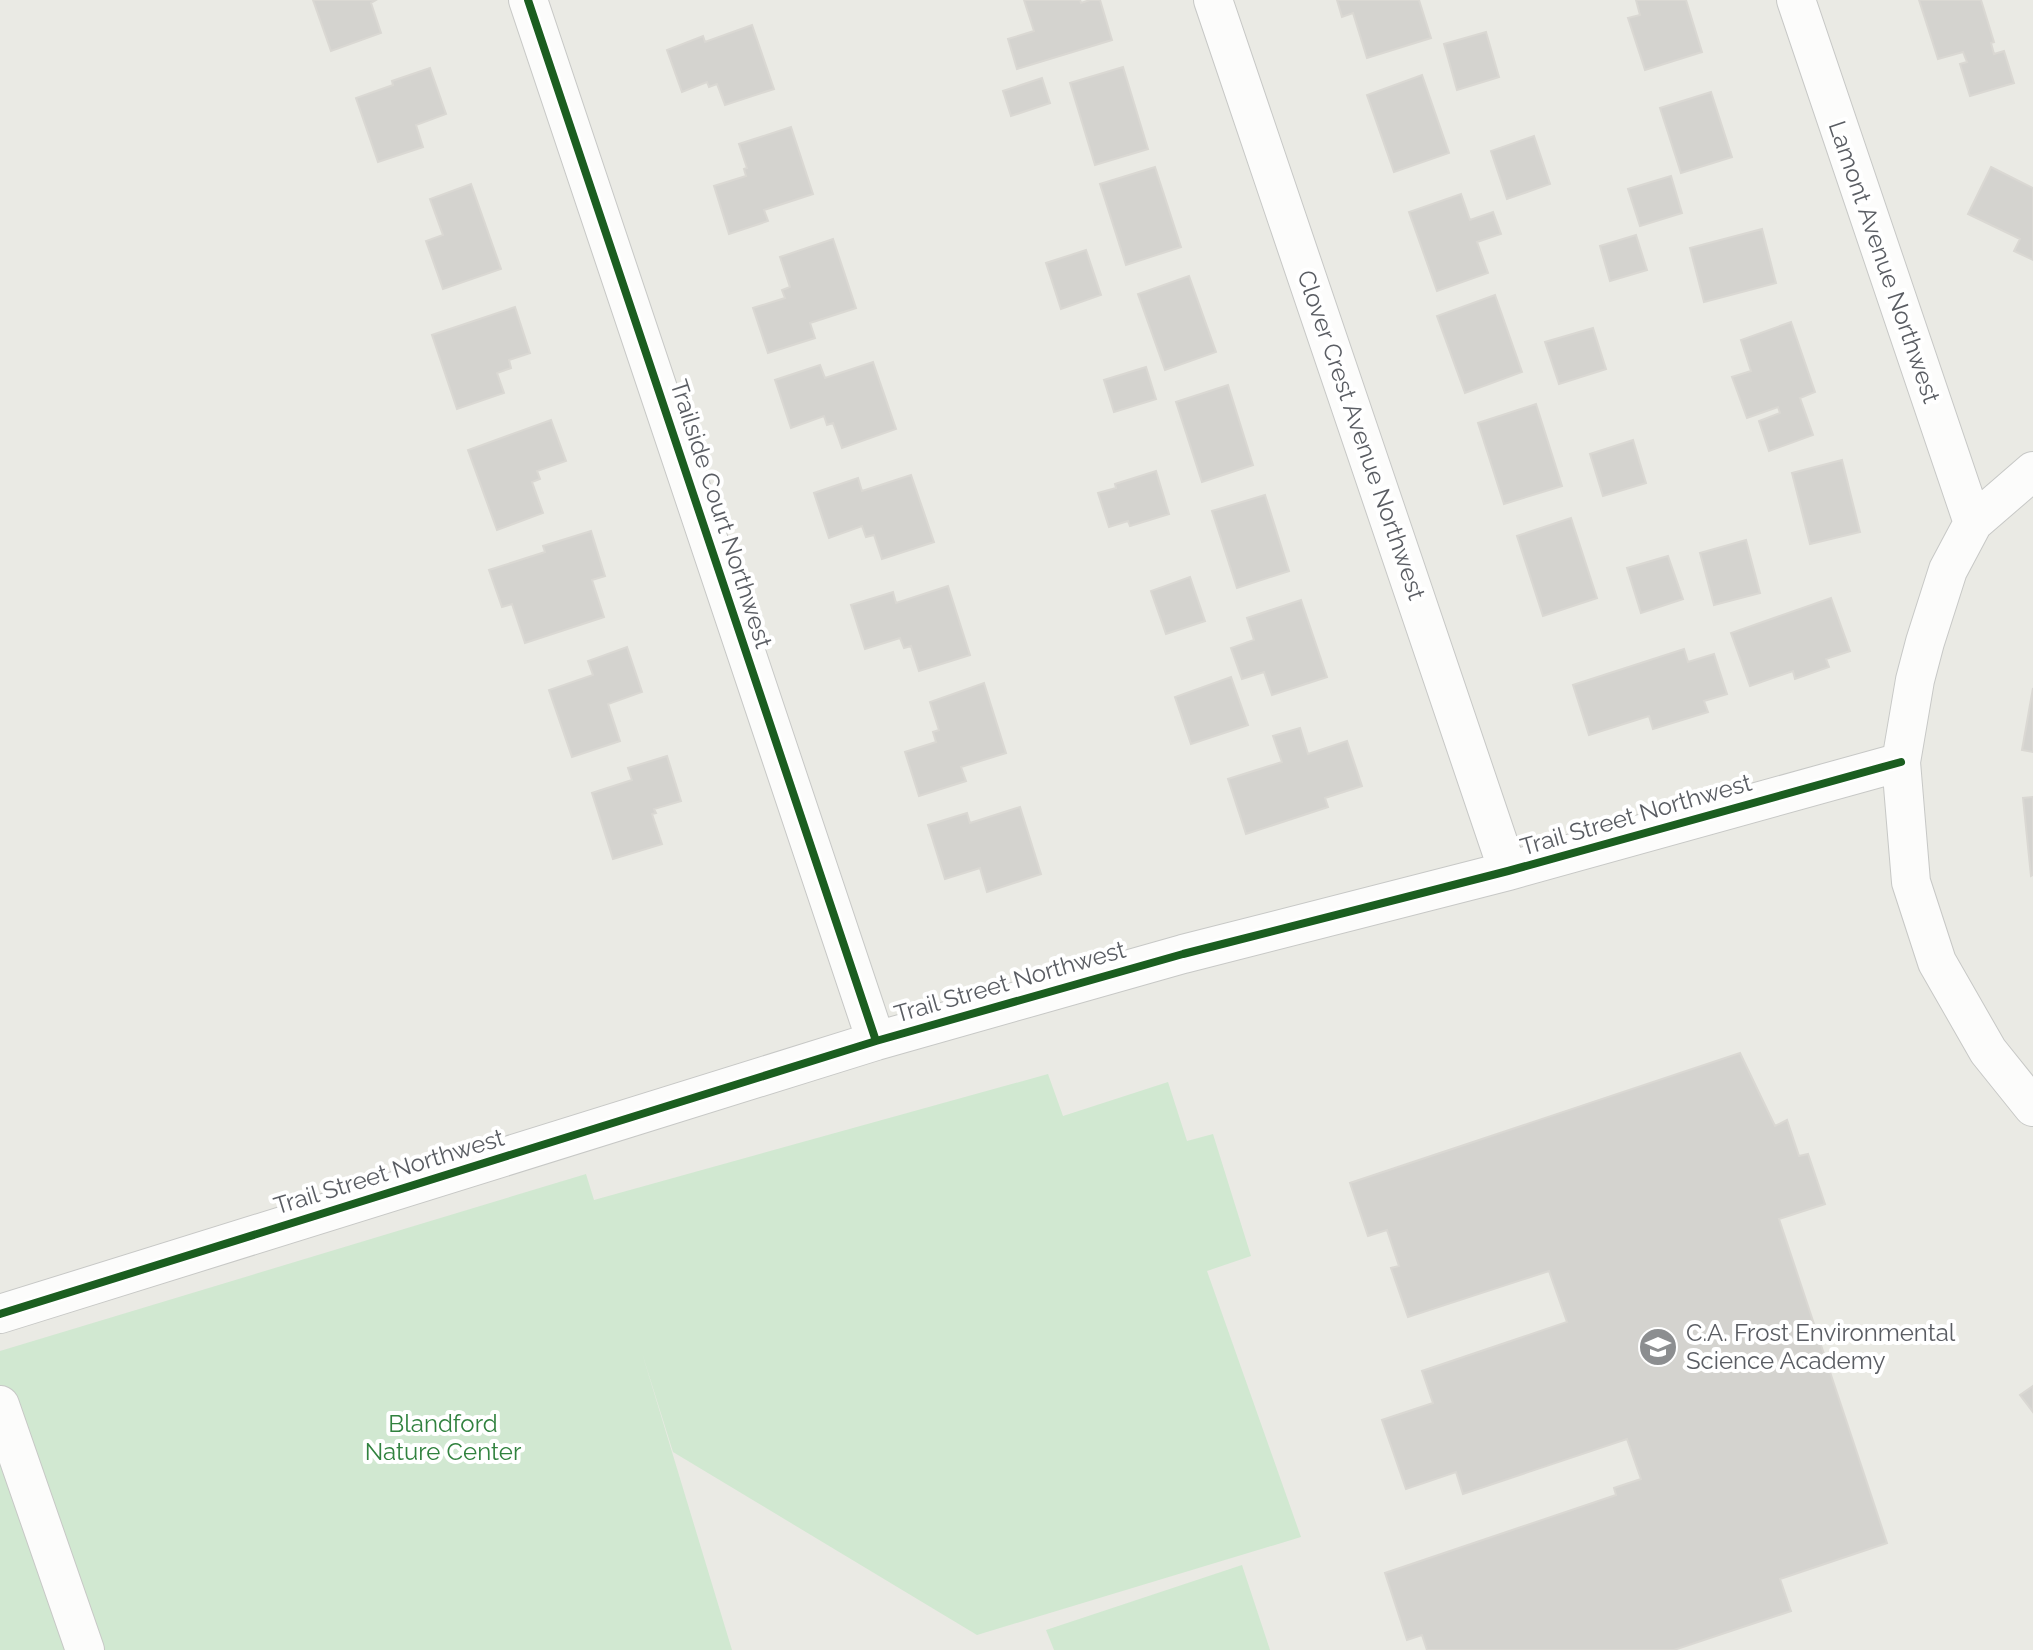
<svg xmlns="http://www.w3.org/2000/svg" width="2033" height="1650" font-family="Raleway,sans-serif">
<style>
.green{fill:#d1e8d1}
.building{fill:#d4d3cf;stroke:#dad8d3;stroke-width:2}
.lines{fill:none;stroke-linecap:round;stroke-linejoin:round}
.minor-casing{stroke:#c7c8c6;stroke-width:40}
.minor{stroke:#fcfcfb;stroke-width:38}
.cycleway-casing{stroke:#fff;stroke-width:13}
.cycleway{stroke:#1b5e20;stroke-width:8}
.labels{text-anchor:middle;stroke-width:8;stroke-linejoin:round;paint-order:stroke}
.street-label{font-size:24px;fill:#5a5d63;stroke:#fff}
.poi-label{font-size:24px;fill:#5a5d63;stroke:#fff;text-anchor:start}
.park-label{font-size:24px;fill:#31823f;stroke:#fff}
</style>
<rect width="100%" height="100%" fill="#eaeae4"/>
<path class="green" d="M 1048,1074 L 1063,1116 L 1168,1082 L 1187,1141 L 1213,1134 L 1251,1256 L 1207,1271 L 1301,1537 L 977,1635 L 673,1452 L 642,1353 L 732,1650 L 0,1650 L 0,1351 L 586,1174 L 594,1200 Z
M 1242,1565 L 1270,1650 L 1054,1650 L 1046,1630 Z"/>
<path class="building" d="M 313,0 L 376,0 L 371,3 L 381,33 L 331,51 Z
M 1024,0 L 1080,0 L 1081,3 L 1090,0 L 1100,0 L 1112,40 L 1017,69 L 1008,39 L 1034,31 Z
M 1337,0 L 1419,0 L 1431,38 L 1367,58 L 1353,13 L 1342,17 Z
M 1636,0 L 1686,0 L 1702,52 L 1645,70 L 1628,18 L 1640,15 Z
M 1919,0 L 1981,0 L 1994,42 L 1991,43 L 1994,54 L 2004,51 L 2014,83 L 1970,96 L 1960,64 L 1967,62 L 1963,52 L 1938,59 Z
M 752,25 L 774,89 L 725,105 L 717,84 L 709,87 L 707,82 L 682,92 L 667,50 L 703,36 L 705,42 Z
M 1486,32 L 1499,77 L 1457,90 L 1444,44 Z
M 1123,67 L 1148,149 L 1095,165 L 1070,83 Z
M 430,68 L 446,114 L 416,125 L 423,147 L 378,162 L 356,98 L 393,85 L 392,81 Z
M 1422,75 L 1449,153 L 1394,172 L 1367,95 Z
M 1042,78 L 1050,103 L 1011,116 L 1003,91 Z
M 1711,92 L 1732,157 L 1681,173 L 1660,108 Z
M 791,127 L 813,194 L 764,210 L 768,221 L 729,234 L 714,186 L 746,176 L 744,169 L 747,168 L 739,144 Z
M 1534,136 L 1550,184 L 1507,199 L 1491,151 Z
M 1155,167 L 1181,247 L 1126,265 L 1100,184 Z
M 1991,167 L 2033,188 L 2033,260 L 2014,251 L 2020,239 L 1968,214 Z
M 1671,176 L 1682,213 L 1640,226 L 1628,189 Z
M 471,184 L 501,269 L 443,289 L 426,241 L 443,235 L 430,199 Z
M 1461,194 L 1470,220 L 1493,212 L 1501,234 L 1477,242 L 1488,273 L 1437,291 L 1409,212 Z
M 1762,229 L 1776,283 L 1704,302 L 1690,248 Z
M 1636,235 L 1647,270 L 1610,281 L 1600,246 Z
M 833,239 L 856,308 L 810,323 L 815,338 L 768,353 L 753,308 L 785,298 L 782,290 L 790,287 L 780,257 Z
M 1086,250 L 1101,295 L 1061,309 L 1046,263 Z
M 1189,276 L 1216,352 L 1165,370 L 1138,294 Z
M 1495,295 L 1522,372 L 1465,393 L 1437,316 Z
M 515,307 L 530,353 L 509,360 L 511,368 L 497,373 L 504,393 L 457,409 L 432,335 Z
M 1791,322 L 1815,392 L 1800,398 L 1813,435 L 1769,451 L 1759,421 L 1780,413 L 1778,407 L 1747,418 L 1732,377 L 1751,371 L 1741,340 Z
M 1593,328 L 1606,369 L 1559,384 L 1545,342 Z
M 873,362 L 896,429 L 842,448 L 833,423 L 827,425 L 824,416 L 791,428 L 775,380 L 820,365 L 825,378 Z
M 1146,367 L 1156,399 L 1114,412 L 1104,380 Z
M 1228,385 L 1253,465 L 1202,482 L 1176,402 Z
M 1536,404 L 1562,486 L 1504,504 L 1478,423 Z
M 551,420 L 566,461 L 537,471 L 540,479 L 532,482 L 543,513 L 497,530 L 468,450 Z
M 1633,440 L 1646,483 L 1603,496 L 1590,454 Z
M 1842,460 L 1860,532 L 1810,544 L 1792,473 Z
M 1156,471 L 1169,514 L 1130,526 L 1128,521 L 1109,527 L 1098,493 L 1116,488 L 1115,484 Z
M 911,475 L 934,542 L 882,559 L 874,535 L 866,537 L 862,526 L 829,538 L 814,493 L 858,478 L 862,491 Z
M 1265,495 L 1289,571 L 1237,588 L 1212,511 Z
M 1571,518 L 1597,598 L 1543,616 L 1517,536 Z
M 591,531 L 605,576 L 592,580 L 604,617 L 525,643 L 512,604 L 502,607 L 489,570 L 545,552 L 543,546 Z
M 1746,540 L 1760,593 L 1714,605 L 1700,553 Z
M 1668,556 L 1683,599 L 1641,613 L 1627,568 Z
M 1190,577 L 1205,621 L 1166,634 L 1151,591 Z
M 948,586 L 970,655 L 919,671 L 911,646 L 904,648 L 900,638 L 865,649 L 851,605 L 893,592 L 896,603 Z
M 1831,598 L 1850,651 L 1826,659 L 1829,667 L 1795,679 L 1793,671 L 1750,686 L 1731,633 Z
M 1301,600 L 1327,677 L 1272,695 L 1264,672 L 1242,679 L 1231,648 L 1254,640 L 1247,618 Z
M 627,647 L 642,692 L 608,704 L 620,741 L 572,757 L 549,690 L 593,675 L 588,661 Z
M 1684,649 L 1688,662 L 1714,654 L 1727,694 L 1704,701 L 1708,712 L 1653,729 L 1649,716 L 1589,735 L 1573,685 Z
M 1231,677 L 1248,725 L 1191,744 L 1175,697 Z
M 984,683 L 1006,753 L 961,767 L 966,781 L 919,796 L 905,752 L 936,742 L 933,732 L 939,730 L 930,702 Z
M 2033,688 L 2033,752 L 2022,750 Z
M 1300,728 L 1308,754 L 1347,741 L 1362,786 L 1325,798 L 1328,807 L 1246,834 L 1228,779 L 1282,762 L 1273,736 Z
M 667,756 L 681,801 L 654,809 L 656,813 L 652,814 L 662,844 L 613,859 L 592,793 L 632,780 L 628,768 Z
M 2033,797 L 2033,875 L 2031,876 L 2023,798 Z
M 1020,807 L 1041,874 L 987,892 L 980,868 L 945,879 L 928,825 L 967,813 L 970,823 Z
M 1740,1053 L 1775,1126 L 1787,1120 L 1799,1156 L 1808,1154 L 1825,1204 L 1779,1219 L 1887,1543 L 1780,1579 L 1791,1611 L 1674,1650 L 1427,1650 L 1422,1635 L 1407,1640 L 1385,1573 L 1616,1495 L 1614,1488 L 1641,1479 L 1627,1439 L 1463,1494 L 1456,1472 L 1406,1489 L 1382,1420 L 1433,1403 L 1422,1371 L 1567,1322 L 1549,1271 L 1408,1317 L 1391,1268 L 1399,1266 L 1387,1230 L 1368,1236 L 1350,1183 Z
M 2033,1386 L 2033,1412 L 2020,1395 Z"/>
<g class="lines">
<defs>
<path id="minor" d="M 528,0 L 876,1041
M 1213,0 L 1508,871
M 1796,0 L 1973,523
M 2033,471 L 1973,523 L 1948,570 L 1925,642 L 1915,680 L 1901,762 L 1911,882 L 1937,962 L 1988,1051 L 2033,1107
M 0,1314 L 876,1041 L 1183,954 L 1508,871 L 1901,762
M 0,1405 L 85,1650"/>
</defs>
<use href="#minor" class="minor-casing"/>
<use href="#minor" class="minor"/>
<defs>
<path id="cycleway" d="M 528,0 L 876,1041
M 0,1314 L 876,1041 L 1183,954 L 1508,871 L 1901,762"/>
</defs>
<use href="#cycleway" class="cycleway-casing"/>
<use href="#cycleway" class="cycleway"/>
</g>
<defs>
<symbol id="school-disc" viewBox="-11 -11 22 22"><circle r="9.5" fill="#8c8e90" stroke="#fff"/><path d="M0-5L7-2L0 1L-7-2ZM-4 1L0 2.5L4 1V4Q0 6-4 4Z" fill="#fff"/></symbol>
</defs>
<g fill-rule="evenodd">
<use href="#school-disc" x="1636" y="1325" width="44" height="44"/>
</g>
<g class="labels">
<g class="street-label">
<text transform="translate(1884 262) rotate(71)" y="8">Lamont Avenue Northwest</text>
<text transform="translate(1361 435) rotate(71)" y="8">Clover Crest Avenue Northwest</text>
<text transform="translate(721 514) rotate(72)" y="8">Trailside Court Northwest</text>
<text transform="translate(1636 815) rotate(-16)" y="8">Trail Street Northwest</text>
<text transform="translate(1010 982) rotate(-16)" y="8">Trail Street Northwest</text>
<text transform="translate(389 1172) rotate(-17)" y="8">Trail Street Northwest</text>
</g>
<g class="poi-label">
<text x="1686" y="1341">C.A. Frost Environmental<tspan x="1686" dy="28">Science Academy</tspan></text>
</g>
<g class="park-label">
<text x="443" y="1432">Blandford<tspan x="443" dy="28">Nature Center</tspan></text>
</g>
</g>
</svg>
